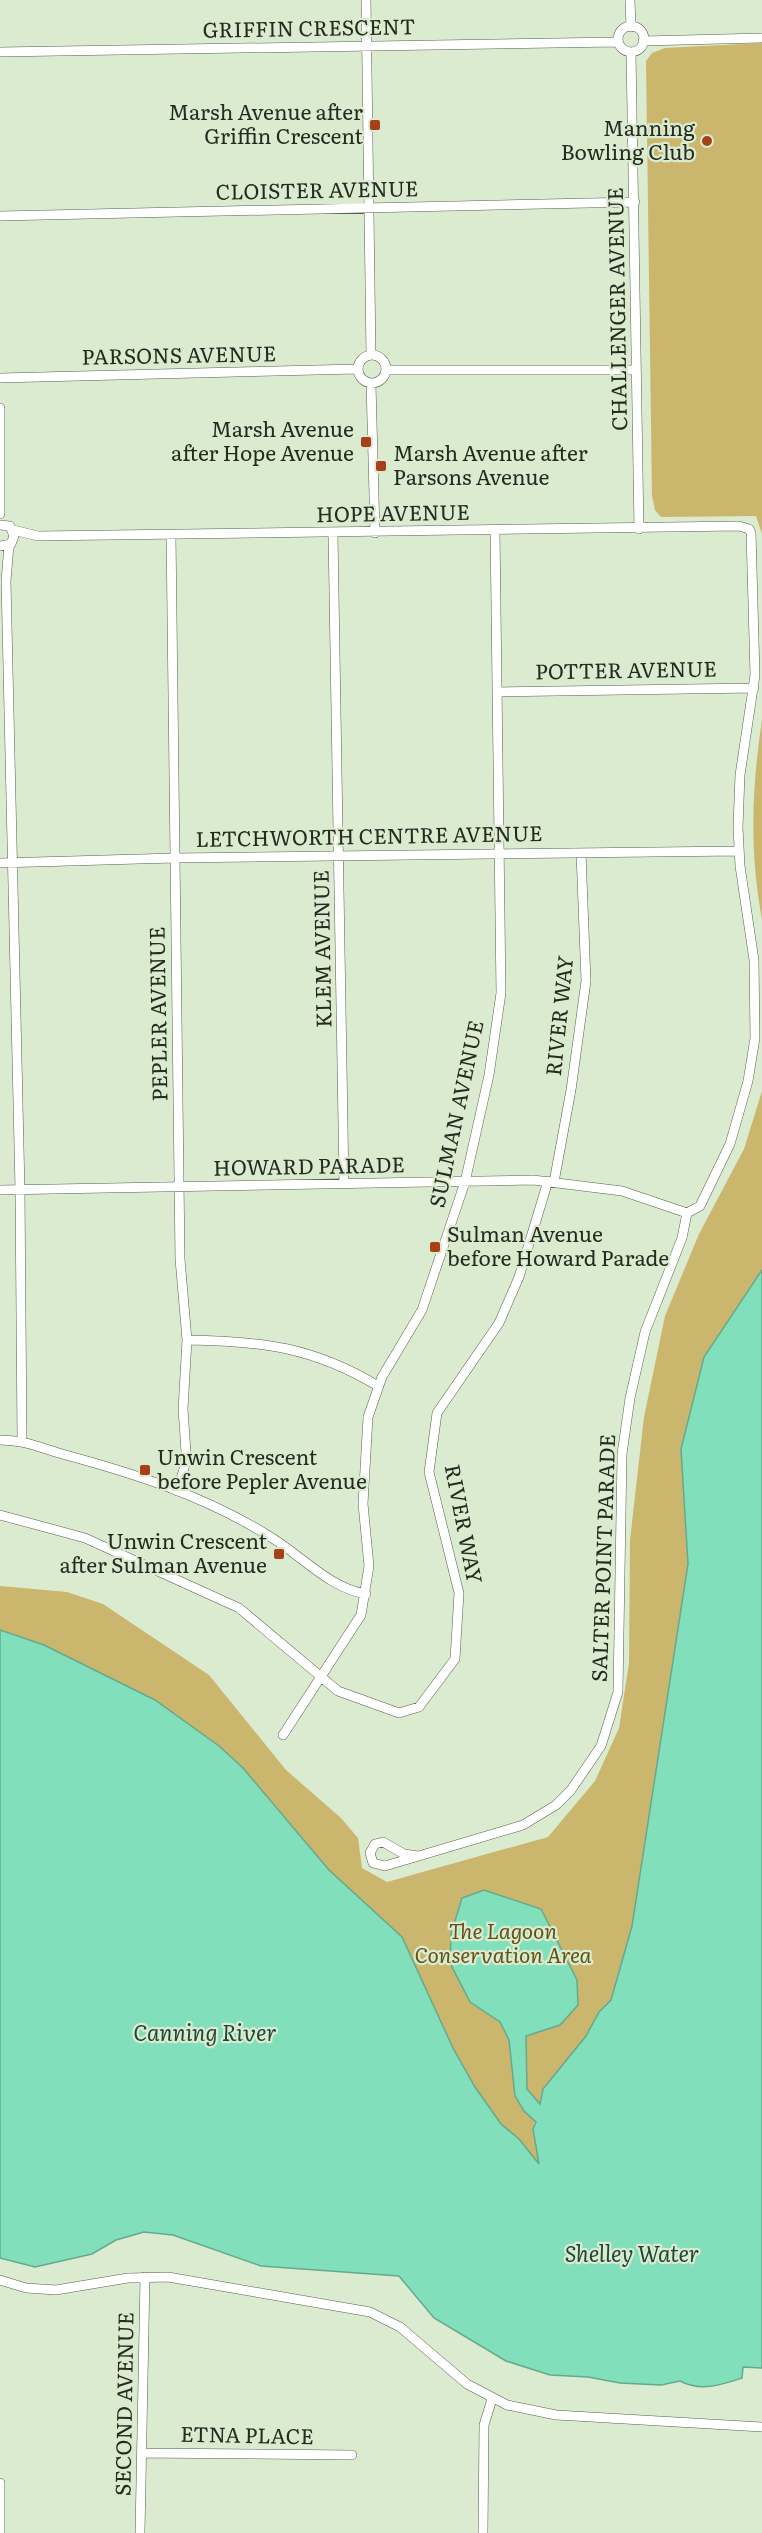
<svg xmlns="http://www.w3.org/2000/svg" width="762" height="2533" font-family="Literata,serif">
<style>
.green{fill:#cbb66d}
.water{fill:#81dfbc;stroke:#65a98e;stroke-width:1.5}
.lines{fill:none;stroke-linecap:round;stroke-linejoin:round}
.minor-casing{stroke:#55624a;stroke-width:10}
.minor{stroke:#fff;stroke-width:9}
.poi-dot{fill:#a74019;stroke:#dbebcf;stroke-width:2}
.labels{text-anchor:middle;stroke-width:4.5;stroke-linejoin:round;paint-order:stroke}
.street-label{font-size:21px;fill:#252b21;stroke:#dbebcf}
.poi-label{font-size:21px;fill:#252b21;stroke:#dbebcf;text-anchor:end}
.park-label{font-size:21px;font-style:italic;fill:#615215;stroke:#dbebcf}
.water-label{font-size:22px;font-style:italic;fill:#1e4739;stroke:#dbebcf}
</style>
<rect width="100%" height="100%" fill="#dbebcf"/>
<path class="green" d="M 762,43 L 762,534 L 756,516 L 661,517 L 655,510 L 652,496 L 646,61 L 652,53 L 665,48 Z
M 762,719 L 762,919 C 749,850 752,787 762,719 Z
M 762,1091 L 762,1270 L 704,1357 L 681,1449 L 688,1564 L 632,1926 L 611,2000 L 599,2012 L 586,2036 L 543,2090 L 533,2129 L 539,2165 L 519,2139 L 501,2124 L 475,2087 L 453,2048 L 402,1937 L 329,1870 L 243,1768 L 219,1746 L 155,1700 L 44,1645 L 0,1630 L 0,1586 L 67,1592 L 103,1604 L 209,1675 L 286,1770 L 341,1818 L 358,1838 L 362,1868 L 387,1882 L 548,1837 L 595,1781 L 619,1728 L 629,1663 L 630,1540 L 644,1417 L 665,1316 L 699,1234 L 744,1149 Z"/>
<path class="water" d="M 762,1270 L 762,2368 L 743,2367 L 742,2378 C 721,2385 701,2392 680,2381 L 661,2385 L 620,2383 L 588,2377 L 550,2375 L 506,2361 L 434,2318 L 399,2276 L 261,2266 L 173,2235 L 144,2232 L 116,2240 L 92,2254 L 35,2267 L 0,2258 L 0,1630 L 44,1645 L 155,1700 L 219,1746 L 243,1768 L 329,1870 L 402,1937 L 453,2048 L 475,2087 L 501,2124 L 519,2139 L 539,2164 L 533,2129 L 536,2122 L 524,2111 L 515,2096 L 509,2040 L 500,2022 L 470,2002 L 450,1963 L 451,1934 L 462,1898 L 484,1890 L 541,1909 L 577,1980 L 578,2005 L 560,2025 L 526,2036 L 527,2089 L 540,2104 L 543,2089 L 586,2036 L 599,2012 L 611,2000 L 632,1926 L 688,1564 L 681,1449 L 704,1357 Z"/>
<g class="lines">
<defs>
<path id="minor" d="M 366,0 L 371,355
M 630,0 L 631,27
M618 39a13 13 0 1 1 26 0a13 13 0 1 1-26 0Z
M 643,41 L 762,38
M 0,52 L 618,42
M 631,52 L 639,529
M 0,216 L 635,202
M358 369a14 14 0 1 1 28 0a14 14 0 1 1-28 0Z
M 387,370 L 636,370
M 0,378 L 358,369
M 371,384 L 375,533
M 0,408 L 0,514
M 0,525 L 10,526 L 14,536 L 11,544 L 0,546
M 13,530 L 38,536 L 739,526 L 749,529 L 751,533 L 755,675 L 740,775 L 738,827 L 740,866 L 754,960 L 755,1038 L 748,1081 L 730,1144 L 700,1206 L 687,1213 L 682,1238 L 645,1332 L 630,1398 L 622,1454 L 618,1692 L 601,1746 L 571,1790 L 556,1805 L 523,1825 L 385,1866 L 373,1863 L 370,1853 L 375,1844 L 383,1842 L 404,1854 L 418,1856
M 333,534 L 344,1184
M 171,535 L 180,1259 L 187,1340 L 183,1409 L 186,1452 L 184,1469 L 177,1491
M 9,545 L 6,581 L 20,1190 L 22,1440
M 498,692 L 754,688
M 0,863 L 174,858 L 739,851
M 554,1182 L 571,1090 L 586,981 L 581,853
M 0,1190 L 533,1180 L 622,1191 L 687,1213
M 187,1340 C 262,1341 313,1347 378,1386
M 0,1440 C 24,1440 38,1447 62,1454 C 133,1473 205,1496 269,1536 C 301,1555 329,1588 366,1594
M 0,1515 L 85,1538 L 239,1608 L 338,1691 L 399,1713 L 419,1707 L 455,1659 L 459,1593 L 429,1472 L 437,1413 L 499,1323 L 519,1277 L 548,1181
M 283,1735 L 361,1615 L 369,1566 L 363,1504 L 368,1417 L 382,1377 L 422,1310 L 465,1182 L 489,1075 L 501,993 L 495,530
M 0,2280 L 26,2288 L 56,2290 L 128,2278 L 168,2277 L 370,2312 L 400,2327 L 467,2384 L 507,2405 L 556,2415 L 762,2427
M 142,2453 L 352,2455
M 0,2483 L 0,2533
M 140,2533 L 145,2277
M 483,2533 L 484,2425 L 492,2399"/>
</defs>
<use href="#minor" class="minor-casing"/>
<use href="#minor" class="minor"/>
</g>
<g class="poi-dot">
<rect x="369" y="119" width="12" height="12" rx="3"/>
<circle cx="707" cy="141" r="6"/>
<rect x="360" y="436" width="12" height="12" rx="3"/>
<rect x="375" y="460" width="12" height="12" rx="3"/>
<rect x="429" y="1241" width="12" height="12" rx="3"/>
<rect x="139" y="1464" width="12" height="12" rx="3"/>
<rect x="273" y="1548" width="12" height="12" rx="3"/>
</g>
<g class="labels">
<g class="street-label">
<text transform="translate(309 29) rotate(-1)" y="7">GRIFFIN CRESCENT</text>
<text transform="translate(317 191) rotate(-1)" y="7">CLOISTER AVENUE</text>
<text transform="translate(618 309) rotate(-91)" y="7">CHALLENGER AVENUE</text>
<text transform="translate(179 356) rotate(-1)" y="7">PARSONS AVENUE</text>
<text transform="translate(393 514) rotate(-1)" y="7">HOPE AVENUE</text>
<text transform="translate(626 671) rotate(-1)" y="7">POTTER AVENUE</text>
<text transform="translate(369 837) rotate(-1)" y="7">LETCHWORTH CENTRE AVENUE</text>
<text transform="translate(323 949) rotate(-91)" y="7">KLEM AVENUE</text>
<text transform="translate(159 1014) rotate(-91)" y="7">PEPLER AVENUE</text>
<text transform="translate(560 1016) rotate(-84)" y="7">RIVER WAY</text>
<text transform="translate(457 1114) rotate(-78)" y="7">SULMAN AVENUE</text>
<text transform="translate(309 1167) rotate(-1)" y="7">HOWARD PARADE</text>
<text transform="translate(463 1524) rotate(79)" y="7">RIVER WAY</text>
<text transform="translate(604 1558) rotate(-88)" y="7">SALTER POINT PARADE</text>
<text transform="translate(125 2404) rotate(-89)" y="7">SECOND AVENUE</text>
<text transform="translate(247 2436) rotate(1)" y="7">ETNA PLACE</text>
</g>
<g class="poi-label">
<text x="363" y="120">Marsh Avenue after<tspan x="363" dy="24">Griffin Crescent</tspan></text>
<text x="695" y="136">Manning<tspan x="695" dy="24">Bowling Club</tspan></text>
<text x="354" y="437">Marsh Avenue<tspan x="354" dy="24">after Hope Avenue</tspan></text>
<text x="393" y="461" text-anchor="start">Marsh Avenue after<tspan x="393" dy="24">Parsons Avenue</tspan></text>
<text x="447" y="1242" text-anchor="start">Sulman Avenue<tspan x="447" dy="24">before Howard Parade</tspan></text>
<text x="157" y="1465" text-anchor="start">Unwin Crescent<tspan x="157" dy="24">before Pepler Avenue</tspan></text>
<text x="267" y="1549">Unwin Crescent<tspan x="267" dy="24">after Sulman Avenue</tspan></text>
</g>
<g class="park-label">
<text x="503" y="1939">The Lagoon<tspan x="503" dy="24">Conservation Area</tspan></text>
</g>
<g class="water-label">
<text x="205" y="2041">Canning River</text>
<text x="632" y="2262">Shelley Water</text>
</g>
</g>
</svg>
